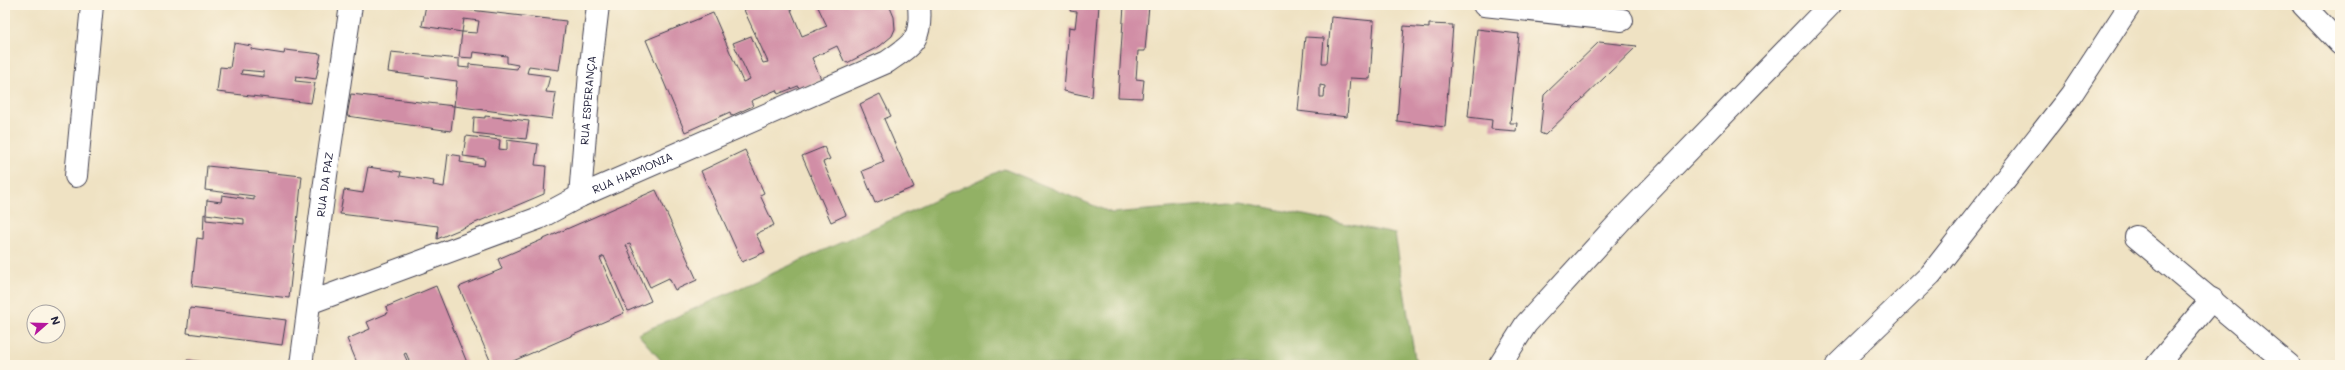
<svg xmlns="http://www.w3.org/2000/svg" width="2345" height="370" font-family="Mali,sans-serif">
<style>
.forest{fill:#92b165;stroke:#5a6a50}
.building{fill:#d18ea6;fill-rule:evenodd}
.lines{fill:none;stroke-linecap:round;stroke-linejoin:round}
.street-casing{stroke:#413f4f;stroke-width:24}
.street{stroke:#fff;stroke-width:22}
.labels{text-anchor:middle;stroke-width:3.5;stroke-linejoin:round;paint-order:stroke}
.street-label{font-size:11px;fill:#22223b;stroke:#fcf5e5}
</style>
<rect width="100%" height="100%" fill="#fcf5e5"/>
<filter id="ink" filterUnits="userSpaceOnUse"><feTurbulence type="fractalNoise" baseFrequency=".025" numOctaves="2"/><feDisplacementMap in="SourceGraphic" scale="8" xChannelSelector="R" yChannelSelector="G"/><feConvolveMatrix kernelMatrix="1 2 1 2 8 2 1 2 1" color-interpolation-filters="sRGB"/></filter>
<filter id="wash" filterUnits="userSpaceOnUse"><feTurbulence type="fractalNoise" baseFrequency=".012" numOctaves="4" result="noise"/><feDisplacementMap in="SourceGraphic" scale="16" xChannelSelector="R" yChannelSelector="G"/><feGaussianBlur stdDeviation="0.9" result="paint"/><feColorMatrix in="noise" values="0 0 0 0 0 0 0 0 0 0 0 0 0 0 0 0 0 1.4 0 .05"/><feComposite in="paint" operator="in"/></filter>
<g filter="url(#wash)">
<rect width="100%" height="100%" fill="#efe2c3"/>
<path class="forest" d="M 1004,169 L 1112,213 L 1241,202 L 1395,234 L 1416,365 L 665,365 L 638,334 Z"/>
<g id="blocks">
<path class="building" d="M 426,5 L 566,21 L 559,70 L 529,66 L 527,73 L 550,76 L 546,92 L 556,93 L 552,119 L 454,106 L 457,81 L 388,72 L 391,52 L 459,59 L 459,67 L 469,68 L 469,64 L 517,69 L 518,65 L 507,63 L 507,56 L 473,52 L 472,58 L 459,57 L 462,32 L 477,33 L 479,21 L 464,19 L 462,32 L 422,26 Z
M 747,5 L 789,5 L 802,36 L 827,26 L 817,5 L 889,5 L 894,17 L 895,29 L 892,36 L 880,46 L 847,63 L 844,61 L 837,46 L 812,58 L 821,79 L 800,89 L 798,86 L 778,94 L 776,90 L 751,101 L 753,106 L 731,116 L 730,112 L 685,132 L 646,40 L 713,13 L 743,82 L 750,79 L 733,43 L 751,36 L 763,63 L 768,62 L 744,10 L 749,8 Z
M 1071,5 L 1099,5 L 1092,97 L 1064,91 L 1069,27 L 1075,28 L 1077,12 L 1070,11 Z
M 1124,5 L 1149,5 L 1145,51 L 1138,51 L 1136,79 L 1144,80 L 1142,98 L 1118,97 Z
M 1331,17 L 1374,21 L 1370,79 L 1350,78 L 1347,117 L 1298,111 L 1305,37 L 1324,38 L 1322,63 L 1327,63 ZM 1320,85 L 1325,86 L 1324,97 L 1320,97 Z
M 1429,24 L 1453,25 L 1445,127 L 1397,121 L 1404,26 L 1429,28 Z
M 1477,29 L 1519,34 L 1510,123 L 1517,123 L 1516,131 L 1491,129 L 1492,120 L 1468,117 Z
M 1599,42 L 1637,46 L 1545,135 L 1540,133 L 1544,95 Z
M 234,43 L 252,46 L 251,49 L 284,54 L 285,50 L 321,54 L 316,79 L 296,76 L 295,81 L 315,83 L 311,103 L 217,92 L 220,67 L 230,68 ZM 242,70 L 264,72 L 264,77 L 241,74 Z
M 351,94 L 454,106 L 451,131 L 347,116 Z
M 880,94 L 891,116 L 884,119 L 914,187 L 875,203 L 862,171 L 884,162 L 860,104 Z
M 485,116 L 529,121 L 526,139 L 473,133 L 474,117 L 485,118 Z
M 466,136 L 500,140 L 499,149 L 507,150 L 507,140 L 538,144 L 535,165 L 546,166 L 544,194 L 437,239 L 438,226 L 340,214 L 344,190 L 363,193 L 368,167 L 401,172 L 400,176 L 434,181 L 433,185 L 444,187 L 448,154 L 461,156 L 460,162 L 484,166 L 485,159 L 463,156 Z
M 824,147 L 830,159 L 823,162 L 846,215 L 831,222 L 802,156 Z
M 745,150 L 764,193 L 760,195 L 774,225 L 756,234 L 765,252 L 742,262 L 701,171 Z
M 207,166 L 302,176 L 289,298 L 192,286 L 197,238 L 203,239 L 204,214 L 206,215 L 206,220 L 244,224 L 244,219 L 206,214 L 207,200 L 221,202 L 222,195 L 254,200 L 254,196 L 205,190 Z
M 656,190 L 697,280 L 675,290 L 669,278 L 650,287 L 630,244 L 626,245 L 651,301 L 628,311 L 604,256 L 600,258 L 624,313 L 504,365 L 492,365 L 459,287 L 502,269 L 498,259 Z
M 436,286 L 468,365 L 411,365 L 406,353 L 404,354 L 409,365 L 358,365 L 347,339 L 370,329 L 367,322 L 388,313 L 386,307 Z
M 190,308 L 286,320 L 282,345 L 187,333 Z
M 187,360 L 224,364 L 224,365 L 186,365 Z"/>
</g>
</g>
<g filter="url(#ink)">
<use href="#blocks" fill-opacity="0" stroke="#413f4f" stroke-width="1"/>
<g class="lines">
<defs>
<g id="street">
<path d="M 1484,5 L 1622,20"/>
<path d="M 2303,5 L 2340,44"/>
<path d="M 76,176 L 92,5"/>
<path id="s1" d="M 580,196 L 590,73 L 598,5"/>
<path d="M 2136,237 L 2289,365"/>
<path id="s2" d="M 309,303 L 539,218 L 580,196 L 887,62 C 914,43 922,40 919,5"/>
<path id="s3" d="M 301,365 L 326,175 L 351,5"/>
<path d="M 1500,365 L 1526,324 L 1624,217 L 1830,5"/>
<path d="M 1837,365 L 1931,274 L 2071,95 L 2130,5"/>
<path d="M 2157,365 L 2212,299"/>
</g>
</defs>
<use href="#street" class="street-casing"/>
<use href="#street" class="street"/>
</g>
</g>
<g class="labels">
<g class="street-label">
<text dy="4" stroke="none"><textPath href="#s1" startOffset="96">RUA ESPERANÇA</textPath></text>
<text dy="4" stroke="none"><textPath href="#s2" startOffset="349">RUA HARMONIA</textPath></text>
<text dy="4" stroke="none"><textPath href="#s3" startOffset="182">RUA DA PAZ</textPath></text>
</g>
</g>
<rect width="2345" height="370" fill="none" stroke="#fcf5e5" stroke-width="20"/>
<g transform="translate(46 324) rotate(70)"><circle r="19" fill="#fcf5e5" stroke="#a5a1a1"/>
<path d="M0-3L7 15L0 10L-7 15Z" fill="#b5179e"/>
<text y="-6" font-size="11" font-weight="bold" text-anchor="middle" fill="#22223b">N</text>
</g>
</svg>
